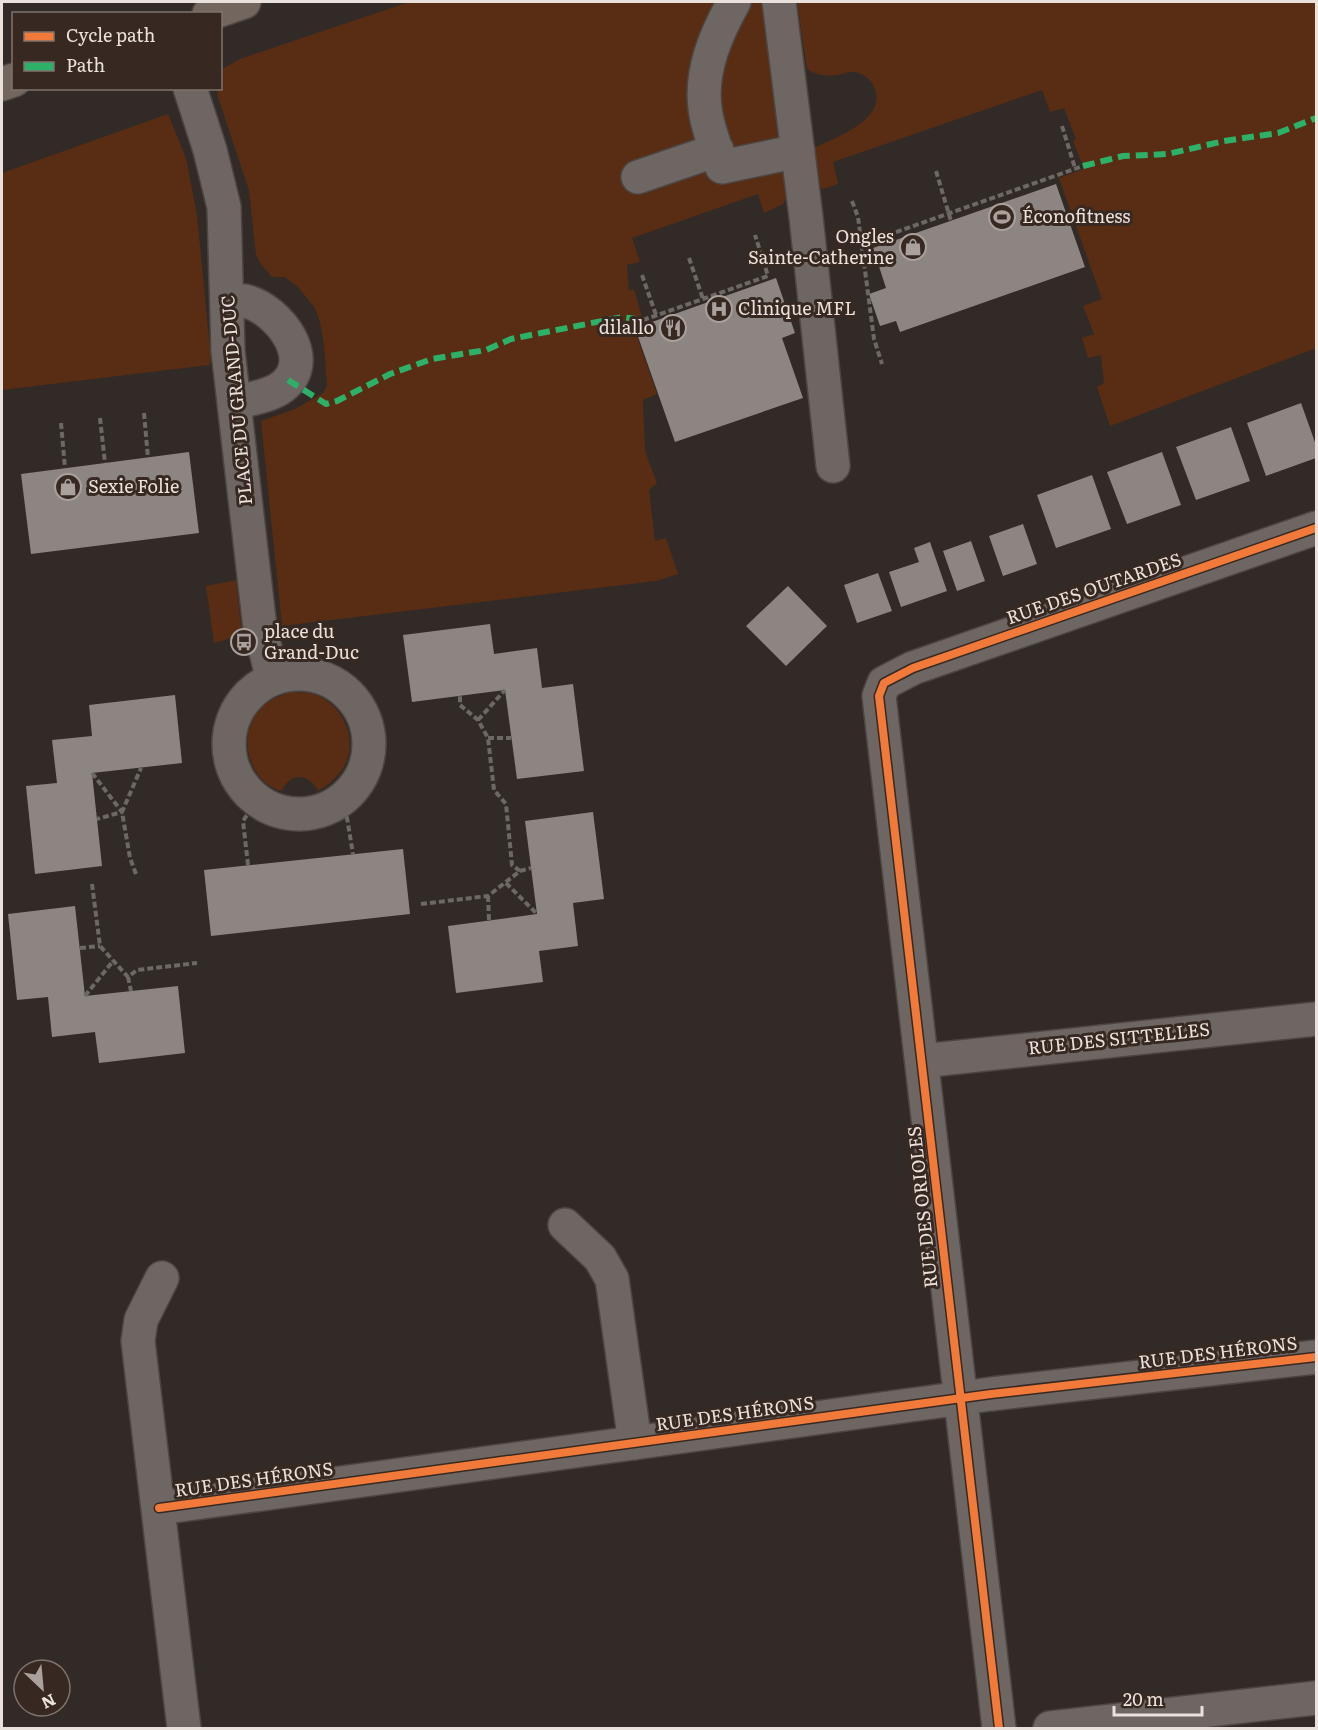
<svg xmlns="http://www.w3.org/2000/svg" width="1318" height="1730" font-family="Literata,serif">
<style>
.green{fill:#582d13}
.building{fill:#8d8582}
.lines{fill:none;stroke-linecap:round;stroke-linejoin:round}
.minor-casing{stroke:#4c4542;stroke-width:36}
.highway-casing{stroke:#4c4542;stroke-width:36}
.path{stroke:#6e6865;stroke-width:4;stroke-dasharray:6 3;stroke-linecap:butt}
.minor{stroke:#6d6663;stroke-width:33}
.highway{stroke:#72665f;stroke-width:33}
.quiet{stroke:#2db169;stroke-width:6;stroke-dasharray:12 6;stroke-linecap:butt}
.cycleway-casing{stroke:#372922;stroke-width:11}
.cycleway{stroke:#f17a3a;stroke-width:8}
.labels{text-anchor:middle;stroke-width:6;stroke-linejoin:round;paint-order:stroke}
.poi-label{font-size:18px;fill:#ebe1dc;stroke:#372922;text-anchor:start}
.street-label{font-size:18px;fill:#ebe1dc;stroke:#372922}
</style>
<rect width="100%" height="100%" fill="#322a27"/>
<path class="green" d="M 409,2 L 762,2 L 767,26 L 788,197 L 783,204 L 764,213 L 758,194 L 632,238 L 640,262 L 627,265 L 629,291 L 634,289 L 644,324 L 634,328 L 657,394 L 643,400 L 645,451 L 657,483 L 649,490 L 655,541 L 666,538 L 678,574 L 656,581 L 282,626 L 261,421 L 295,409 L 323,393 L 327,386 L 324,344 L 320,322 L 315,308 L 298,287 L 285,277 L 272,277 L 261,264 L 256,255 L 249,190 L 218,97 L 217,89 L 220,88 L 222,69 L 240,59 Z
M 797,2 L 1316,2 L 1316,348 L 1110,426 L 1097,387 L 1104,383 L 1101,355 L 1088,358 L 1082,338 L 1094,334 L 1083,306 L 1102,299 L 1059,178 L 1084,169 L 1073,141 L 1076,139 L 1064,108 L 1050,112 L 1042,90 L 833,162 L 838,184 L 823,189 L 818,187 L 813,148 C 835,138 891,118 873,85 C 869,78 864,74 855,72 C 851,71 846,73 842,74 C 829,77 817,76 807,69 Z
M 168,114 L 186,158 L 197,215 L 211,360 L 209,365 L 2,390 L 2,173 Z
M 236,580 L 242,635 L 214,643 L 206,586 Z
M 291,692 C 297,692 304,692 310,693 C 338,700 357,732 347,760 C 342,774 330,784 318,791 C 309,773 290,772 282,791 C 247,782 236,732 262,707 C 270,699 280,696 291,692 Z"/>
<path class="building" d="M 1056,184 L 1085,267 L 900,332 L 896,321 L 880,326 L 869,294 L 886,288 L 873,248 Z
M 776,278 L 795,333 L 782,338 L 803,398 L 675,442 L 635,328 Z
M 1301,403 L 1316,445 L 1316,458 L 1266,476 L 1247,423 Z
M 1231,427 L 1250,481 L 1196,500 L 1176,447 Z
M 189,452 L 199,533 L 31,554 L 21,474 Z
M 1162,452 L 1181,505 L 1127,524 L 1107,472 Z
M 1092,475 L 1111,529 L 1056,548 L 1037,495 Z
M 1023,524 L 1037,564 L 1003,576 L 989,536 Z
M 971,541 L 985,581 L 957,591 L 943,551 Z
M 930,542 L 947,591 L 901,607 L 889,572 L 919,562 L 914,548 Z
M 878,573 L 892,611 L 857,623 L 844,585 Z
M 788,586 L 827,626 L 786,666 L 746,626 Z
M 490,624 L 494,654 L 537,648 L 542,688 L 573,684 L 584,771 L 517,779 L 505,690 L 412,702 L 403,635 Z
M 175,695 L 182,763 L 92,773 L 102,866 L 35,874 L 26,786 L 57,783 L 52,740 L 92,736 L 89,705 Z
M 593,812 L 604,899 L 573,903 L 578,946 L 539,951 L 543,982 L 456,993 L 448,926 L 537,914 L 525,821 Z
M 403,849 L 410,914 L 211,936 L 204,870 Z
M 75,906 L 85,996 L 178,986 L 185,1053 L 99,1063 L 95,1032 L 52,1037 L 48,997 L 17,1000 L 8,914 Z"/>
<g class="lines">
<defs>
<path id="minor" d="M 734,2 C 716,34 700,71 705,108 C 707,128 716,148 722,167 L 798,151
M 779,2 L 806,217 L 833,466
M 190,88 L 210,150 L 224,207 L 228,351 L 260,628 L 269,664 L 275,678
M 638,177 L 717,150
M 227,301 C 233,301 239,300 245,301 C 279,309 320,363 279,389 C 266,397 249,399 234,403
M229 744a70 70 0 1 1 140 0a70 70 0 1 1-140 0Z
M 922,1061 L 1316,1019
M 565,1225 L 600,1258 L 612,1279 L 635,1443
M 162,1278 L 141,1320 L 138,1341 L 184,1728
M 159,1508 L 991,1394 L 1316,1357
M 999,1728 L 879,696 L 884,683 L 913,668 L 1316,528
M 1050,1728 L 1316,1698"/>
<path id="highway" d="M 209,14 L 244,2
M 2,84 L 14,80"/>
</defs>
<use href="#minor" class="minor-casing"/>
<use href="#highway" class="highway-casing"/>
<path class="path" d="M 1062,126 L 1075,168
M 936,171 L 951,221
M 852,201 L 858,217 L 874,339 L 882,364
M 862,244 L 1083,166
M 689,258 L 703,299
M 642,275 L 656,315
M 643,320 L 768,276 L 755,235
M 144,413 L 148,458
M 100,418 L 105,463
M 61,423 L 65,468
M 478,720 L 505,690
M 488,738 L 511,738
M 92,773 L 122,812 L 97,819
M 336,802 L 347,818 L 353,854
M 248,865 L 243,821 L 257,800
M 520,871 L 531,868
M 136,874 L 130,858 L 122,812 L 141,768
M 506,883 L 537,914
M 92,884 L 100,946 L 128,977 L 137,970 L 197,963
M 488,896 L 489,920
M 421,904 L 488,896 L 520,871 L 512,865 L 506,804 L 494,790 L 488,738 L 478,720 L 460,705 L 460,696
M 80,948 L 100,946
M 128,977 L 131,991
M 85,996 L 113,961"/>
<use href="#minor" class="minor"/>
<use href="#highway" class="highway"/>
<path class="quiet" d="M 1083,166 L 1123,156 L 1168,154 L 1224,141 L 1278,133 L 1316,118
M 288,380 L 326,404 L 337,401 L 390,374 L 432,359 L 486,350 L 511,339 L 622,317 L 643,320"/>
<defs>
<path id="cycleway" d="M 159,1508 L 991,1394 L 1316,1357
M 999,1728 L 879,696 L 884,683 L 913,668 L 1316,528"/>
</defs>
<use href="#cycleway" class="cycleway-casing"/>
<use href="#cycleway" class="cycleway"/>
</g>
<defs>
<symbol id="stadium-ring" viewBox="-11 -11 22 22"><circle r="9.5" fill="#372922" stroke="#aaa19d" stroke-width="1.5"/><path d="M0-5a6.5 5 0 1 0 0 10a6.5 5 0 1 0 0-10ZM-3.5-1.8h7v3.6h-7Z" fill="#aaa19d"/></symbol>
<symbol id="shop-ring" viewBox="-11 -11 22 22"><circle r="9.5" fill="#372922" stroke="#aaa19d" stroke-width="1.5"/><path d="M-5-2.5h2.3a2.7 3.5 0 0 1 5.4 0H5L5.5 6h-11ZM-1.5-2.5h3a1.5 2.3 0 0 0-3 0Z" fill="#aaa19d"/></symbol>
<symbol id="hospital-ring" viewBox="-11 -11 22 22"><circle r="9.5" fill="#372922" stroke="#aaa19d" stroke-width="1.5"/><path d="M-5-5h3v3.5h4V-5h3V5h-3V1.5h-4V5h-3Z" fill="#aaa19d"/></symbol>
<symbol id="restaurant-ring" viewBox="-11 -11 22 22"><circle r="9.5" fill="#372922" stroke="#aaa19d" stroke-width="1.5"/><path d="M-5-6h1v4h1v-4h1v4h1v-4h1v5L-1.5 .5V6h-2V.5L-5-1ZM5-6V6H3V1.5H1.5Q1.5-4 5-6Z" fill="#aaa19d"/></symbol>
<symbol id="bus-ring" viewBox="-11 -11 22 22"><circle r="9.5" fill="#372922" stroke="#aaa19d" stroke-width="1.5"/><path d="M-5-6H5V4H4V6H2V4H-2V6H-4V4H-5ZM-3.5-4V0h7V-4ZM-3.5 1.2v1.5H-2V1.2ZM2 1.2v1.5H3.5V1.2Z" fill="#aaa19d"/></symbol>
</defs>
<g fill-rule="evenodd">
<use href="#stadium-ring" x="987" y="202" width="30" height="30"/>
<use href="#shop-ring" x="898" y="232" width="30" height="30"/>
<use href="#hospital-ring" x="704" y="294" width="30" height="30"/>
<use href="#restaurant-ring" x="658" y="313" width="30" height="30"/>
<use href="#shop-ring" x="53" y="472" width="30" height="30"/>
<use href="#bus-ring" x="229" y="627" width="30" height="30"/>
</g>
<g class="labels">
<g class="poi-label">
<text x="1022" y="223">Éconofitness</text>
<text x="894" y="243" text-anchor="end">Ongles<tspan x="894" dy="21">Sainte-Catherine</tspan></text>
<text x="738" y="315">Clinique MFL</text>
<text x="654" y="334" text-anchor="end">dilallo</text>
<text x="88" y="493">Sexie Folie</text>
<text x="264" y="638">place du<tspan x="264" dy="21">Grand-Duc</tspan></text>
</g>
<g class="street-label">
<text transform="translate(237 400) rotate(-95)" y="6">PLACE DU GRAND-DUC</text>
<text transform="translate(1094 589) rotate(-19)" y="6">RUE DES OUTARDES</text>
<text transform="translate(1119 1039) rotate(-6)" y="6">RUE DES SITTELLES</text>
<text transform="translate(923 1207) rotate(-96)" y="6">RUE DES ORIOLES</text>
<text transform="translate(1218 1353) rotate(-7)" y="6">RUE DES HÉRONS</text>
<text transform="translate(735 1414) rotate(-8)" y="6">RUE DES HÉRONS</text>
<text transform="translate(254 1480) rotate(-8)" y="6">RUE DES HÉRONS</text>
</g>
</g>
<rect width="1318" height="1730" fill="none" stroke="#ebe1dc" stroke-width="6"/>
<rect x="12" y="12" width="210" height="78" fill="#372922" stroke="#7f736c" stroke-width="1.5"/>
<rect x="24" y="32" width="30" height="9" fill="#f17a3a" stroke="#7f736c" stroke-width="1.5"/>
<text x="66" y="42" font-size="18" fill="#ebe1dc">Cycle path</text>
<rect x="24" y="62" width="30" height="9" fill="#2db169" stroke="#7f736c" stroke-width="1.5"/>
<text x="66" y="72" font-size="18" fill="#ebe1dc">Path</text>
<g transform="translate(42 1688) rotate(154)"><circle r="28" fill="#372922" stroke="#7f736c" stroke-width="1.5"/>
<path d="M0-4.5L10 22L0 15L-10 22Z" fill="#aaa19d"/>
<text y="-9" font-size="16" font-weight="bold" text-anchor="middle" fill="#ebe1dc">N</text>
</g>
<path d="M1114 1706v9h88v-9" fill="none" stroke="#ebe1dc" stroke-width="3"/>
<text x="1123" y="1706" font-size="18" fill="#ebe1dc" stroke="#372922" stroke-width="4.5" paint-order="stroke">20 m</text>
</svg>
